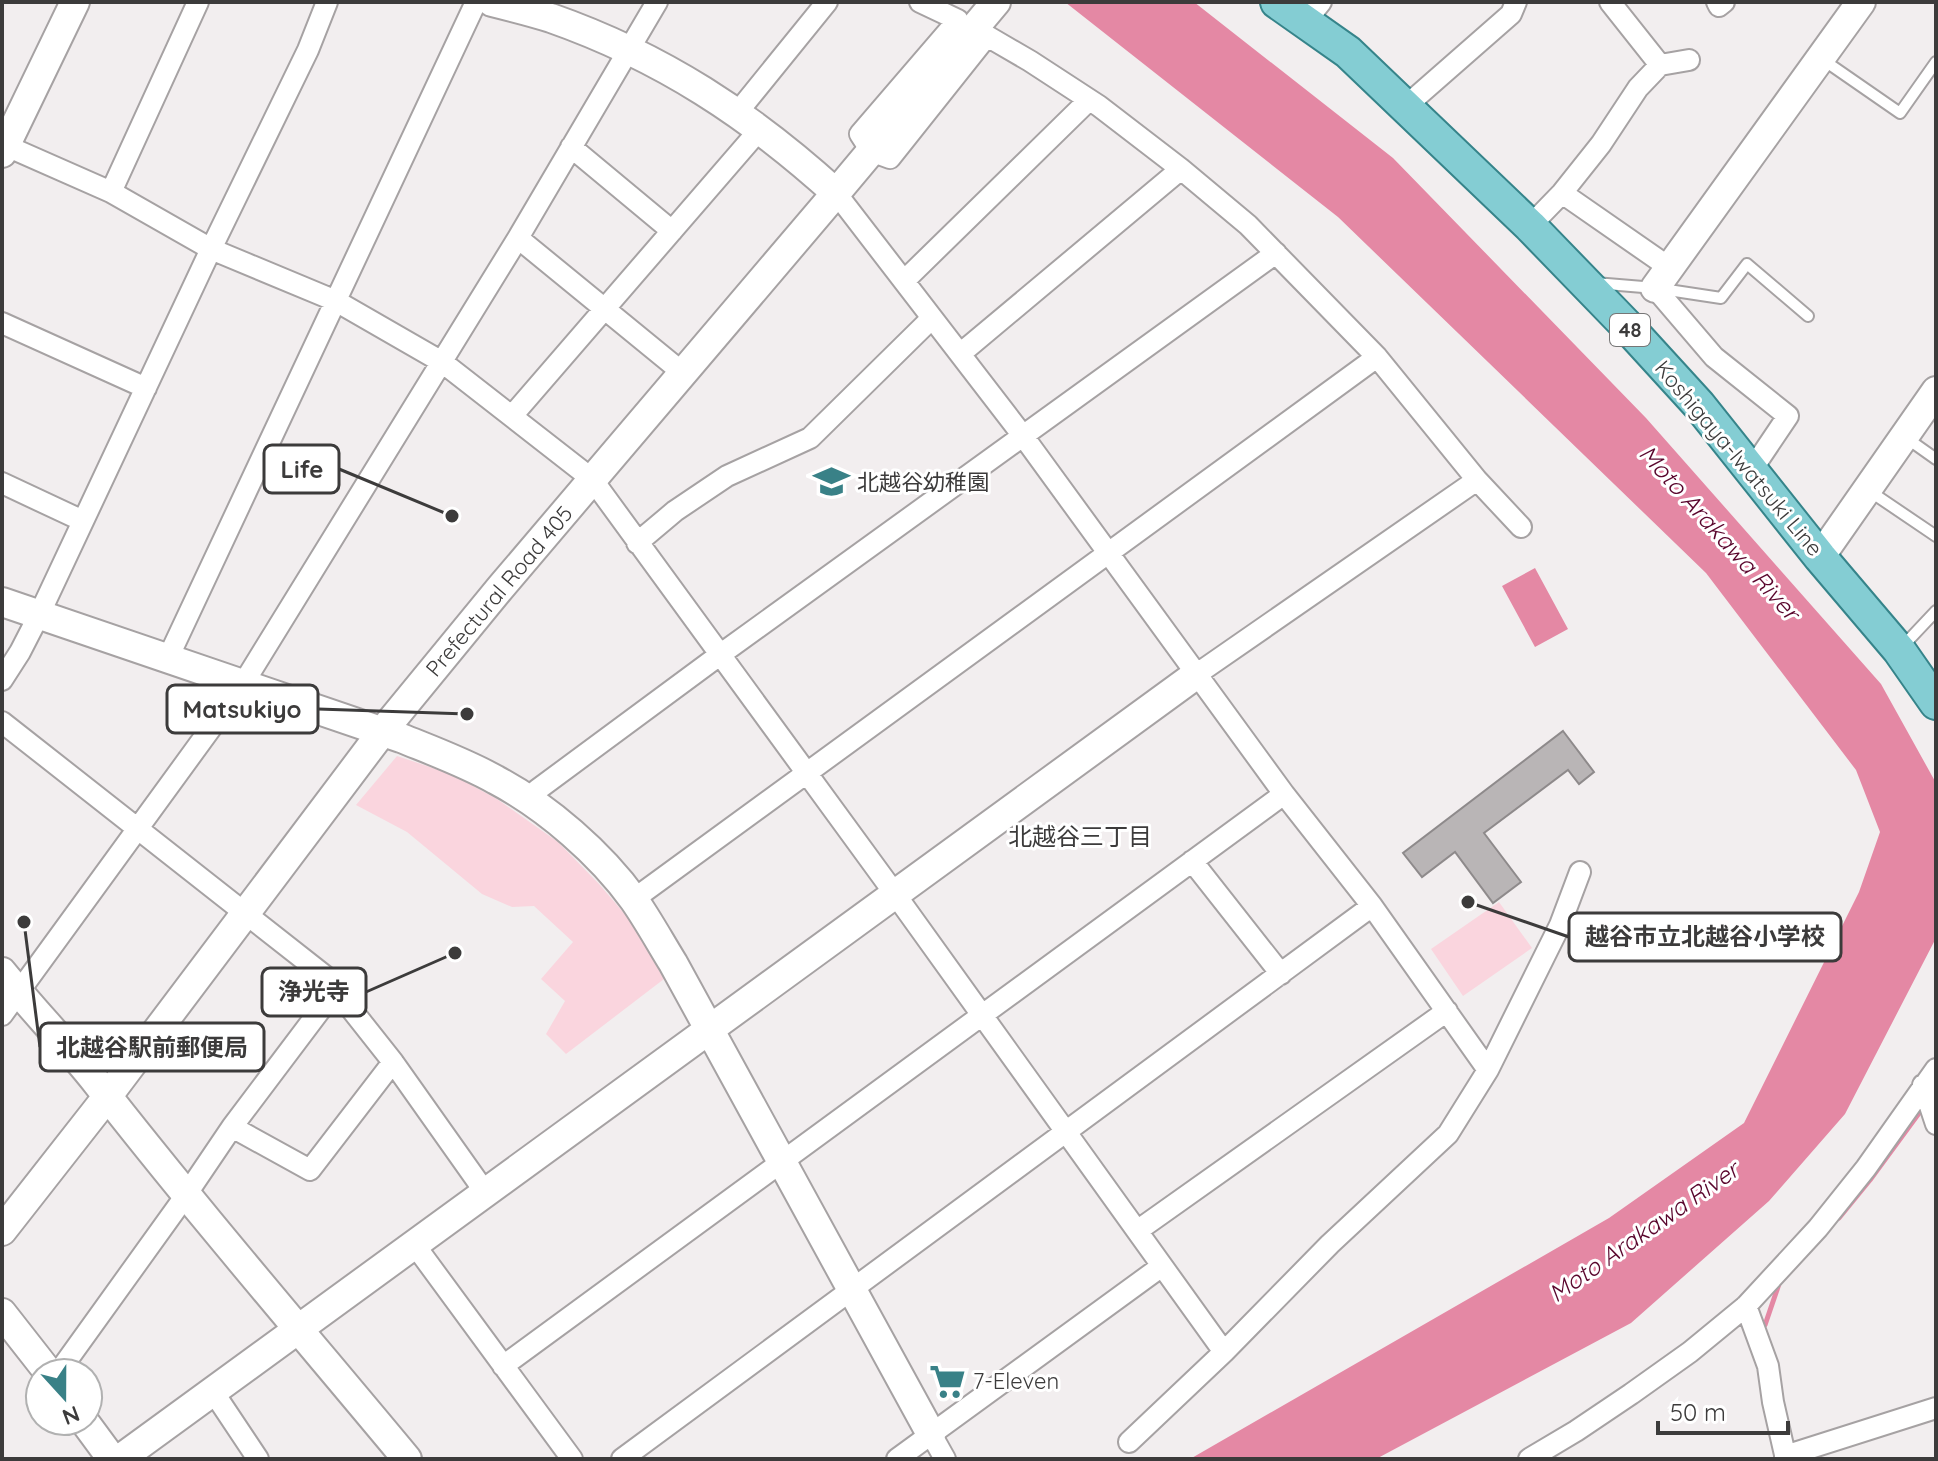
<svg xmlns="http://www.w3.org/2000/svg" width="1938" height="1461" font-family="Quicksand,'Noto Sans JP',sans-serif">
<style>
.green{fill:#fad5de}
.water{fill:#e488a4}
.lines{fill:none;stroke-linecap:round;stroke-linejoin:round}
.stream{stroke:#e488a4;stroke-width:5}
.building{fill:#b9b5b6;stroke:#8e8a8b;stroke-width:2}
.lane-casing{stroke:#a6a2a3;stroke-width:14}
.street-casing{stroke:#a6a2a3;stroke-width:24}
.secondary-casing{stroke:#a6a2a3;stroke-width:32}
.primary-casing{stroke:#36848a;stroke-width:36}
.lane{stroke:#fff;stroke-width:10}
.street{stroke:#fff;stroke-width:20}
.secondary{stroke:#fff;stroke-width:28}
.primary{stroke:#84cdd3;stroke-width:32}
.labels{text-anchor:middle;stroke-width:6;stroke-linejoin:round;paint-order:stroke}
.shield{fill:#fff;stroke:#767676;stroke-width:2}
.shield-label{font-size:20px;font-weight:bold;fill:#3c3b3b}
.street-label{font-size:22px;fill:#3c3b3b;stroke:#fff}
.poi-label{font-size:22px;fill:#3c3b3b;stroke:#fff;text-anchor:start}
.water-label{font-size:24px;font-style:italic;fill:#59052c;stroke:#fff}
.neighbourhood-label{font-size:24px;fill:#3c3b3b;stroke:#fff}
.leader{fill:none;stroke:#3c3b3b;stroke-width:3}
.callout-dot{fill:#3c3b3b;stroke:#fff;stroke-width:3}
.callout{fill:#fff;stroke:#3c3b3b;stroke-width:3}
.callout-label{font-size:24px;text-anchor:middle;font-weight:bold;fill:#3c3b3b}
</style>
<rect width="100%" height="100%" fill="#f2eeef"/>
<path class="green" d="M 397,756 L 451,774 L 497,799 L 558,842 L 599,884 L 635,926 L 664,979 L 566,1054 L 546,1034 L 565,1001 L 541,979 L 573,942 L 534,906 L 512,907 L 482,894 L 407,832 L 356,805 Z
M 1499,902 L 1532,948 L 1463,996 L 1431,949 Z"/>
<path class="water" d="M 1065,2 L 1194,2 L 1393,158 L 1646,418 L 1881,684 L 1936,783 L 1936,938 L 1845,1114 L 1769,1201 L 1631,1323 L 1376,1459 L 1190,1459 L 1609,1218 L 1744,1123 L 1859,892 L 1880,832 L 1856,770 L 1706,573 L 1338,217 Z
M 1535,568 L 1568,629 L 1535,647 L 1502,586 Z"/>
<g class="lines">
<path class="stream" d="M 1839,1218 L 1870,1180 L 1925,1105
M 1765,1325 L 1779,1284"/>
</g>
<path class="building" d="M 1563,731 L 1594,772 L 1579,784 L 1568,770 L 1484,833 L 1521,882 L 1493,903 L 1455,852 L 1422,877 L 1403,853 Z"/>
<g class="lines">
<defs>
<path id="lane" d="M 1822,59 L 1900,113 L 1936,62
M 1595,283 L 1655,288 L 1721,298 L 1747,264 L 1808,316
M 1905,437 L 1936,459
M 1868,490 L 1936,536
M 1903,646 L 1936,611"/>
<path id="street" d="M 920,2 L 958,20 L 860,134 L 871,151 L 890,158 L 987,36 L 1030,61 L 1099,106 L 1181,169 L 1248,225 L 1377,357 L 1477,480 L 1521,527
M 1610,2 L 1660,65
M 1717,2 L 1719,6 L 1724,2
M 1305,22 L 1321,2
M 1406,106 L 1511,14 L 1516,2
M 737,113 L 827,2
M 2,144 L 111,192 L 211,249 L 336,301 L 442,362 L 592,479 L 895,894 L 1224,1352
M 571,147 L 672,231
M 111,192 L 198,2
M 836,193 L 1023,436 L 1284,794 L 1372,906 L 1488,1070 L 1448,1134 L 1330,1244 L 1224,1352 L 1129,1442
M 1562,193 L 1670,268
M 1530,226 L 1562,193 L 1601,144 L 1638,88 L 1660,65 L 1689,60
M 518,238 L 683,373
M 904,281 L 1089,100
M 1655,288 L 1714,357 L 1788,416 L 1751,471
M 2,323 L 146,388
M 960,354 L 1181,169
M 512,416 L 760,129
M 2,483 L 83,521
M 637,543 L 675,511 L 727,476 L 810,438 L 932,318
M 168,658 L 476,2
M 1197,674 L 1477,480
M 2,680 L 20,652 L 39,615 L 211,249 L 308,50 L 327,2
M 2,722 L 325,976 L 393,1062 L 485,1192
M 528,800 L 537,790 L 721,654 L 1276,253
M 1192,861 L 1281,974
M 634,899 L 1377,357
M 2,1015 L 243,684 L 518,238 L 657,2
M 1488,1070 L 1560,925 L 1580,872
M 1923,1085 L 1936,1124
M 232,1127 L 310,1170 L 393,1062
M 1137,1231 L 1447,1011
M 414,1244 L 572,1459
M 1746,1306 L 1768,1366 L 1773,1402 L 1786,1459
M 503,1366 L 1284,794
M 58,1373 L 186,1195 L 232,1127 L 336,989
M 212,1390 L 258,1459
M 931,1434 L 945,1459
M 1785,1456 L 1936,1408
M 622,1459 L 1372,906
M 897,1459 L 1162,1266
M 1529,1459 L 1576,1431 L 1631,1394 L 1690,1352 L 1746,1306 L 1818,1228 L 1866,1168 L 1936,1069"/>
<path id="secondary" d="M 492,2 C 512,7 532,12 551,18 C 662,57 750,115 836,193
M 2,153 L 75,2
M 1655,288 L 1861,2
M 1820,557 L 1936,391
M 2,602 L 401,738 C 433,751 466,763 496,780 C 547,807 601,854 634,900 C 648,920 660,942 673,963 L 931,1434
M 2,972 C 33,1010 67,1045 97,1083 C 197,1211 303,1334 407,1459
M 2,1231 L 107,1097 L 382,732 L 501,587 L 836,193 L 996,2
M 2,1313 L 49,1373
M 84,1421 L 112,1459
M 120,1459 L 1197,674"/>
<path id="primary" d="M 1277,2 L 1348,52 L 1530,226 L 1625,324 L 1699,405 L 1820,557 L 1899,650 L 1936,703"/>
</defs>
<use href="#lane" class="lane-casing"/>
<use href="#street" class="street-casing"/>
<use href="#secondary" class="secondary-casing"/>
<use href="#primary" class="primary-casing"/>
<use href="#lane" class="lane"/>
<use href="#street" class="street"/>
<use href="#secondary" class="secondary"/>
<use href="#primary" class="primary"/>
</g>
<defs>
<symbol id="school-bare" viewBox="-9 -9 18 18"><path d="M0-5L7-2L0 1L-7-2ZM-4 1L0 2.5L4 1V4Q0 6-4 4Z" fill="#398187" stroke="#fff" stroke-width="2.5" paint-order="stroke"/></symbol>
<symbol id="supermarket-bare" viewBox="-9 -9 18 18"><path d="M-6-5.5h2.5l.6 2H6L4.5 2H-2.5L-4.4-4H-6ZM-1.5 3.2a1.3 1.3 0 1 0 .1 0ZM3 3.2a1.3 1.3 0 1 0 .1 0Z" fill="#398187" stroke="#fff" stroke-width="2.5" paint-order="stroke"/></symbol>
</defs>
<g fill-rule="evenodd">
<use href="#school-bare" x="806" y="456" width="51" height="51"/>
<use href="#supermarket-bare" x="922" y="1356" width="51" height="51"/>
</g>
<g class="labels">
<rect class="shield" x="1610" y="314" width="40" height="32" rx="6"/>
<g class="shield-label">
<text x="1630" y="337">48</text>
</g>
<g class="street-label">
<text transform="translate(1739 458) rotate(50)" y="8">Koshigaya-Iwatsuki Line</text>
<text transform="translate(499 591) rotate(-50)" y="8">Prefectural Road 405</text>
</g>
<g class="poi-label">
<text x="857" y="490">北越谷幼稚園</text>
<text x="973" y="1389">7-Eleven</text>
</g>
<g class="water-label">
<text transform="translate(1719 533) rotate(48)" y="8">Moto Arakawa River</text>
<text transform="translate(1644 1232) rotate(-35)" y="8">Moto Arakawa River</text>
</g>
<g class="neighbourhood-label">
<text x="1080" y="845">北越谷三丁目</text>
</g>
</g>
<path class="leader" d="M452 516L339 469M467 714L318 709M1468 902L1569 937M455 953L366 992M24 922L40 1047"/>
<g class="callout-dot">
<circle cx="452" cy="516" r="8"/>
<circle cx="467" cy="714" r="8"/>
<circle cx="1468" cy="902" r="8"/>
<circle cx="455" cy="953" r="8"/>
<circle cx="24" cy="922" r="8"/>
</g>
<g class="callout">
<rect x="264" y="445" width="75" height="48" rx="8"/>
<rect x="167" y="685" width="151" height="48" rx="8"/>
<rect x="1569" y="913" width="272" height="48" rx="8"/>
<rect x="262" y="968" width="104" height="48" rx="8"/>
<rect x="40" y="1023" width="224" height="48" rx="8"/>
</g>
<g class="callout-label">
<text x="302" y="478">Life</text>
<text x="242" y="718">Matsukiyo</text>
<text x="1705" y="945">越谷市立北越谷小学校</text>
<text x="314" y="1000">浄光寺</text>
<text x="152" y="1056">北越谷駅前郵便局</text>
</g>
<rect width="1938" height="1461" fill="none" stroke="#3c3b3b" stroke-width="8"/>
<g transform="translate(64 1397) rotate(159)"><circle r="38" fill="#ffffff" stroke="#b1b1b1" stroke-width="2"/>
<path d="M0-6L14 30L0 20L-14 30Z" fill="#398187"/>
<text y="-12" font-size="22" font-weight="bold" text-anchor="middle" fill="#3c3b3b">N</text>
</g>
<path d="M1658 1421v12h130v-12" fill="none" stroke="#3c3b3b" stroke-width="4"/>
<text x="1670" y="1421" font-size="24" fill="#3c3b3b" stroke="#ffffff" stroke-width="6" paint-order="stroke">50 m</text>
</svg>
